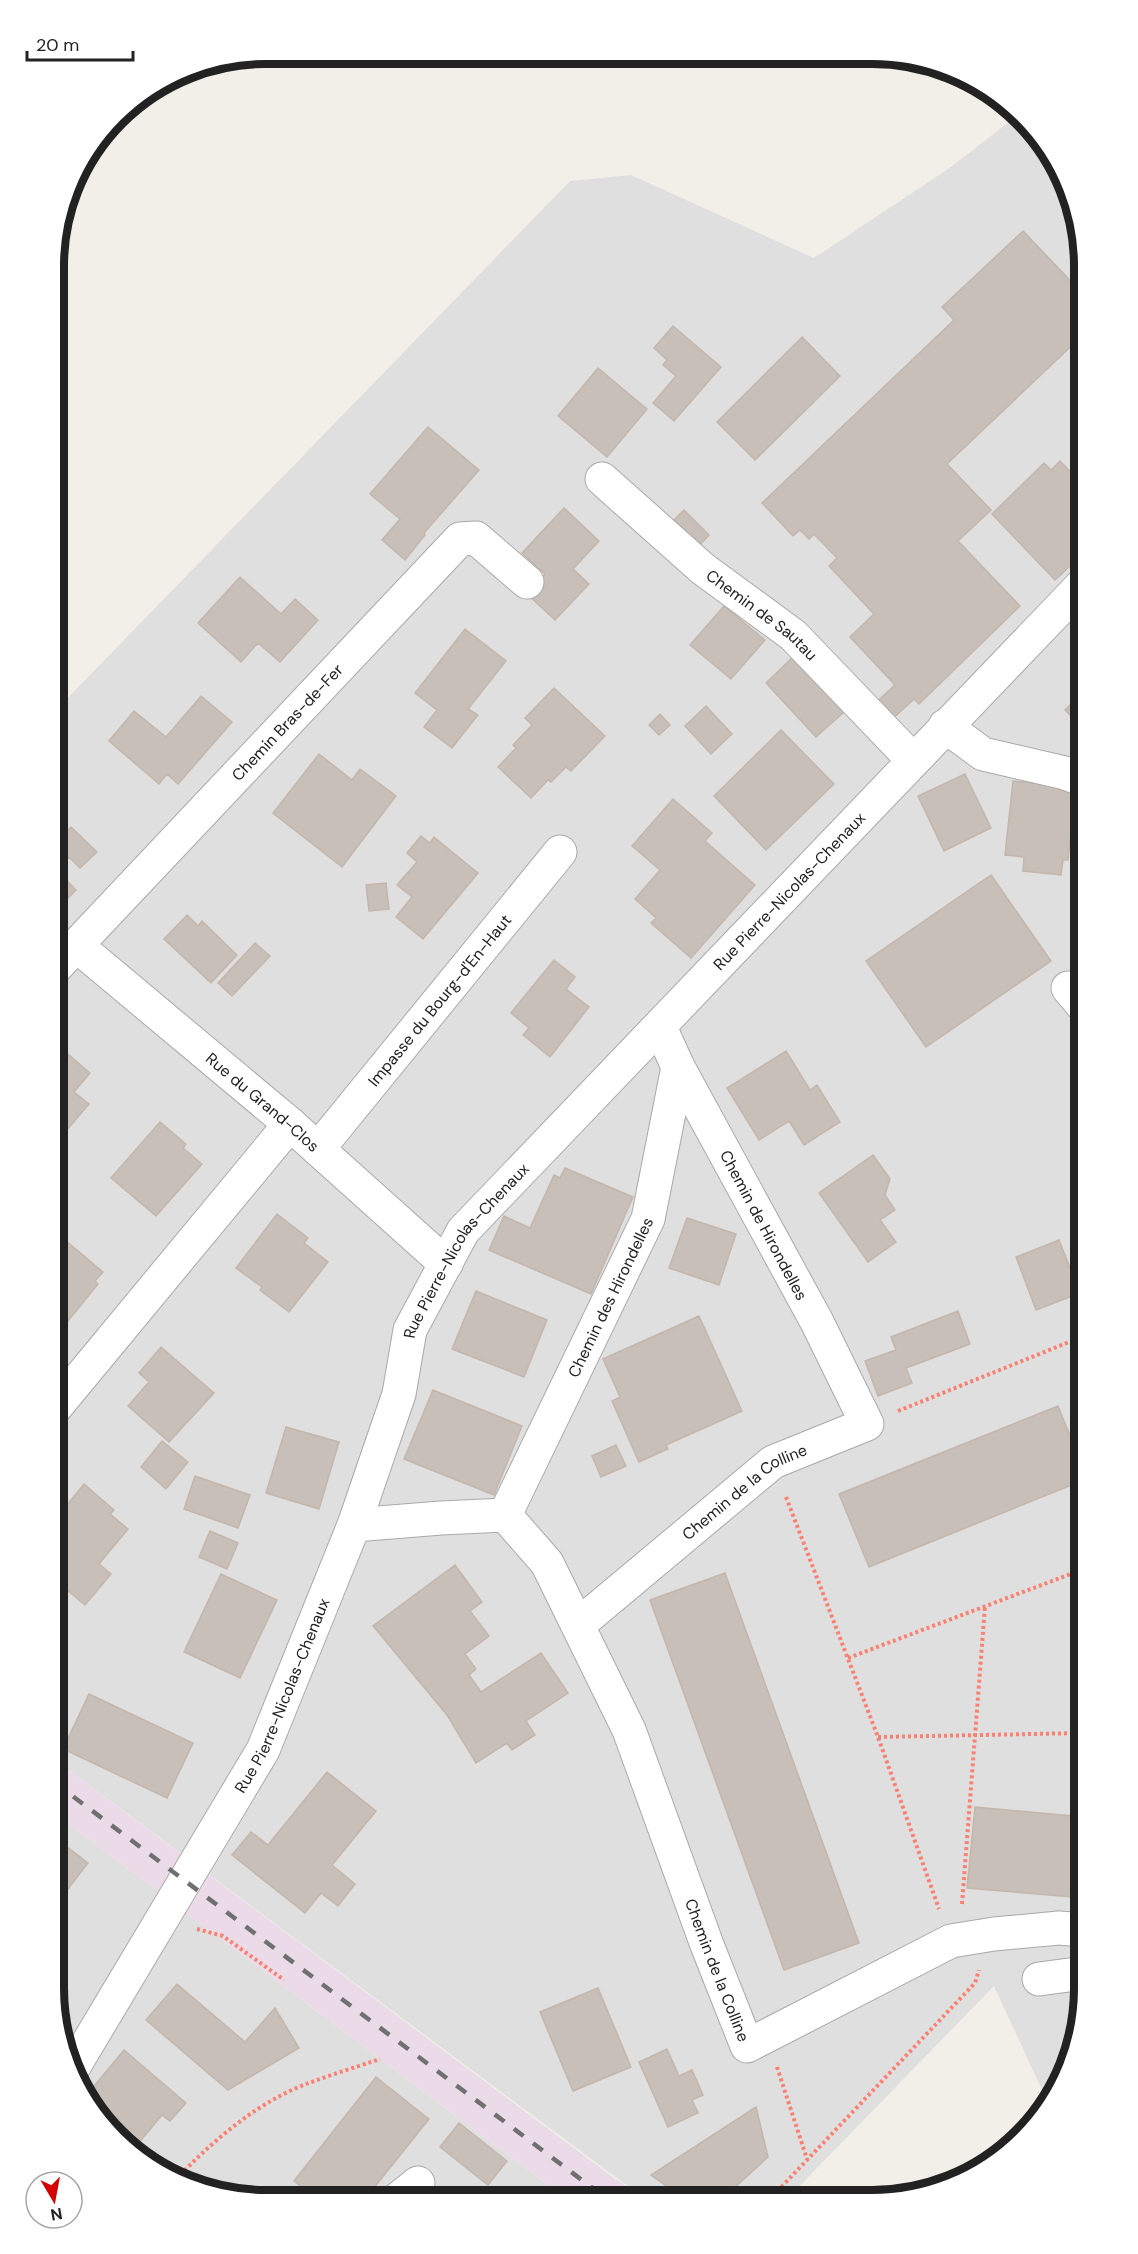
<svg xmlns="http://www.w3.org/2000/svg" width="1138" height="2254" font-family="'DM Sans',sans-serif">
<style>
.residential{fill:#e0dfdf}
.industrial{fill:#ebdbe8}
.building{fill:#c7bfb8;stroke:#c4b6ab;stroke-width:1.5}
.lines{fill:none;stroke-linecap:round;stroke-linejoin:round}
.minor-casing{stroke:#a9a9a9;stroke-width:35}
.path{stroke:#fa8072;stroke-width:4;stroke-dasharray:3 3;stroke-linecap:butt}
.minor{stroke:#fff;stroke-width:33}
.rail{stroke:#707070;stroke-width:4.5;stroke-dasharray:12 12;stroke-linecap:butt}
.labels{text-anchor:middle;stroke-width:5;stroke-linejoin:round;paint-order:stroke}
.street-label{font-size:16px;fill:#222;stroke:#fff}
.rim{fill:none;stroke:#222;stroke-width:8}
</style>
<rect width="100%" height="100%" fill="#f2efe9"/>
<path class="residential" d="M 1018,115 L 1073,198 L 1084,266 L 1084,2002 L 1068,2069 L 1048,2103 L 994,1986 L 786,2200 L 645,2199 L 54,1759 L 55,711 L 570,181 L 631,175 L 814,258 L 948,169 Z
M 54,1813 L 566,2199 L 238,2198 L 173,2178 L 127,2148 L 65,2056 L 54,1988 Z"/>
<path class="industrial" d="M 54,1759 L 610,2175 L 645,2199 L 566,2199 L 54,1813 Z"/>
<path class="building" d="M 1023,231 L 1084,295 L 1084,334 L 947,464 L 991,510 L 958,541 L 1020,606 L 919,704 L 914,699 L 888,723 L 872,706 L 895,685 L 850,637 L 874,614 L 829,566 L 837,558 L 814,534 L 809,539 L 800,530 L 793,536 L 762,503 L 954,320 L 942,307 Z
M 673,326 L 721,367 L 674,421 L 653,403 L 676,376 L 663,365 L 667,360 L 654,348 Z
M 802,337 L 840,376 L 755,460 L 717,422 Z
M 598,368 L 647,409 L 607,457 L 558,416 Z
M 428,427 L 479,470 L 424,533 L 425,535 L 405,560 L 382,540 L 400,519 L 370,494 Z
M 1060,461 L 1084,486 L 1084,553 L 1055,580 L 992,514 L 1044,463 L 1051,470 Z
M 564,508 L 599,541 L 573,569 L 589,584 L 555,620 L 527,594 L 545,574 L 522,553 Z
M 684,510 L 709,535 L 694,551 L 668,526 Z
M 240,577 L 281,614 L 295,599 L 318,620 L 280,662 L 258,643 L 241,662 L 198,623 Z
M 724,606 L 765,640 L 731,679 L 690,645 Z
M 465,629 L 506,661 L 468,709 L 478,715 L 452,748 L 424,727 L 437,710 L 415,693 Z
M 793,657 L 844,712 L 816,737 L 766,683 Z
M 554,688 L 605,736 L 571,771 L 566,767 L 551,782 L 548,780 L 531,798 L 498,767 L 516,748 L 513,745 L 532,725 L 525,718 Z
M 1084,691 L 1084,729 L 1065,710 Z
M 201,696 L 232,722 L 178,784 L 167,774 L 159,784 L 109,741 L 134,711 L 166,737 Z
M 706,706 L 732,734 L 711,754 L 685,726 Z
M 660,714 L 670,725 L 659,735 L 649,725 Z
M 781,730 L 834,784 L 766,850 L 714,796 Z
M 319,754 L 352,780 L 360,769 L 396,796 L 342,867 L 273,813 Z
M 965,774 L 991,828 L 944,851 L 918,796 Z
M 1013,781 L 1076,788 L 1068,860 L 1063,860 L 1061,875 L 1023,871 L 1024,857 L 1005,855 Z
M 673,799 L 712,833 L 705,841 L 755,885 L 691,958 L 651,923 L 656,918 L 635,899 L 660,870 L 632,846 Z
M 71,827 L 97,852 L 80,868 L 69,857 L 56,870 L 76,890 L 55,911 L 55,840 L 57,841 Z
M 421,836 L 430,843 L 434,837 L 478,873 L 423,939 L 396,917 L 412,897 L 397,885 L 417,862 L 407,853 Z
M 991,875 L 1051,961 L 926,1047 L 866,961 Z
M 386,883 L 389,909 L 369,911 L 366,885 Z
M 187,915 L 198,926 L 202,921 L 237,955 L 211,983 L 164,939 Z
M 255,943 L 270,956 L 232,996 L 218,983 Z
M 554,960 L 575,977 L 566,989 L 589,1007 L 550,1057 L 523,1035 L 529,1028 L 511,1013 Z
M 55,1043 L 90,1073 L 74,1092 L 89,1104 L 60,1138 L 55,1134 Z
M 786,1051 L 810,1090 L 817,1085 L 840,1122 L 804,1145 L 789,1121 L 759,1140 L 727,1088 Z
M 160,1122 L 186,1144 L 183,1148 L 202,1164 L 156,1216 L 111,1178 Z
M 873,1155 L 890,1179 L 885,1195 L 895,1210 L 880,1220 L 896,1242 L 868,1262 L 819,1193 Z
M 565,1168 L 633,1197 L 591,1294 L 489,1250 L 504,1216 L 530,1228 L 554,1175 L 560,1178 Z
M 277,1214 L 308,1238 L 304,1243 L 328,1262 L 289,1312 L 260,1290 L 262,1287 L 236,1268 Z
M 687,1218 L 736,1234 L 719,1285 L 669,1268 Z
M 65,1240 L 103,1272 L 95,1281 L 98,1284 L 55,1337 L 55,1244 Z
M 1059,1240 L 1080,1293 L 1036,1310 L 1016,1257 Z
M 476,1291 L 547,1320 L 524,1377 L 452,1349 Z
M 958,1311 L 970,1344 L 906,1368 L 912,1383 L 878,1396 L 865,1361 L 896,1350 L 891,1337 Z
M 699,1316 L 742,1411 L 666,1445 L 668,1449 L 639,1462 L 612,1401 L 620,1397 L 603,1359 Z
M 161,1347 L 214,1393 L 169,1442 L 128,1406 L 149,1382 L 139,1373 Z
M 433,1390 L 522,1426 L 494,1495 L 404,1459 Z
M 1058,1406 L 1084,1470 L 1084,1480 L 869,1567 L 839,1494 Z
M 286,1427 L 339,1442 L 319,1509 L 266,1493 Z
M 162,1441 L 188,1462 L 166,1489 L 141,1467 Z
M 616,1445 L 626,1466 L 601,1477 L 592,1456 Z
M 195,1476 L 250,1495 L 238,1528 L 184,1509 Z
M 84,1484 L 114,1510 L 110,1514 L 128,1529 L 99,1564 L 111,1574 L 85,1605 L 55,1580 L 64,1568 L 55,1561 L 67,1547 L 54,1537 L 54,1528 L 60,1521 L 56,1518 Z
M 210,1531 L 238,1543 L 227,1569 L 199,1557 Z
M 455,1565 L 482,1602 L 470,1611 L 489,1636 L 465,1654 L 476,1669 L 469,1675 L 481,1692 L 541,1653 L 568,1693 L 526,1721 L 535,1735 L 512,1750 L 507,1743 L 476,1763 L 447,1715 L 373,1626 Z
M 725,1573 L 859,1943 L 784,1970 L 650,1600 Z
M 221,1574 L 277,1600 L 240,1678 L 184,1652 Z
M 89,1694 L 193,1743 L 167,1798 L 63,1749 Z
M 327,1772 L 376,1811 L 332,1865 L 355,1884 L 338,1906 L 321,1893 L 305,1913 L 232,1855 L 251,1832 L 268,1845 Z
M 975,1807 L 1084,1817 L 1084,1898 L 967,1888 Z
M 62,1843 L 88,1863 L 68,1889 L 54,1878 L 54,1852 Z
M 177,1984 L 245,2042 L 275,2008 L 299,2048 L 228,2090 L 146,2020 Z
M 598,1988 L 631,2067 L 573,2091 L 540,2012 Z
M 667,2049 L 679,2076 L 692,2070 L 703,2095 L 692,2100 L 698,2113 L 668,2127 L 639,2062 Z
M 124,2050 L 186,2103 L 170,2121 L 162,2115 L 132,2151 L 126,2146 L 89,2092 Z
M 376,2077 L 429,2119 L 365,2199 L 315,2198 L 294,2181 Z
M 756,2107 L 768,2157 L 721,2200 L 685,2199 L 651,2175 Z
M 459,2123 L 507,2161 L 488,2185 L 440,2147 Z
M 578,2188 L 592,2199 L 569,2199 Z"/>
<g class="lines">
<defs>
<g id="minor">
<path id="s1" d="M 602,479 L 703,569 L 793,635 L 913,760"/>
<path d="M 945,726 L 983,754 L 1065,773 L 1084,780"/>
<path id="s2" d="M 76,945 L 290,1124 L 446,1264"/>
<path id="s3" d="M 55,968 L 460,539 L 476,538 L 527,582"/>
<path d="M 1068,988 L 1084,1007"/>
<path id="s4" d="M 318,1149 L 560,852"/>
<path d="M 55,1408 L 290,1124"/>
<path id="s5" d="M 505,1515 L 648,1219 L 678,1067"/>
<path id="s6" d="M 354,1525 L 441,1518 L 505,1515 L 547,1563 L 629,1730 L 707,1945 L 747,2046 L 951,1941 L 994,1934 L 1059,1928 L 1084,1930"/>
<path id="s7" d="M 578,1625 L 773,1462 L 867,1424 L 817,1322 L 678,1067 L 660,1027"/>
<path d="M 1039,1979 L 1084,1973"/>
<path id="s8" d="M 73,2068 L 263,1750 L 354,1525 L 399,1394 L 410,1330 L 463,1231 L 1084,583"/>
<path d="M 398,2199 L 418,2183"/>
</g>
</defs>
<use href="#minor" class="minor-casing"/>
<path class="path" d="M 898,1411 L 1084,1336
M 786,1497 L 878,1737 L 939,1909
M 848,1658 L 1084,1569
M 878,1737 L 1084,1733
M 962,1904 L 985,1606
M 197,1929 L 223,1936 L 284,1980
M 777,2067 L 807,2159
M 176,2179 C 214,2140 255,2104 306,2084 C 330,2075 356,2067 380,2059
M 769,2200 L 975,1983 L 979,1970"/>
<use href="#minor" class="minor"/>
<path class="rail" d="M 54,1782 L 607,2199"/>
</g>
<g class="labels">
<g class="street-label">
<text dy="6" stroke="none"><textPath href="#s1" startOffset="210">Chemin de Sautau</textPath></text>
<text dy="6" stroke="none"><textPath href="#s3" startOffset="338">Chemin Bras-de-Fer</textPath></text>
<text dy="6" stroke="none"><textPath href="#s8" startOffset="1400">Rue Pierre-Nicolas-Chenaux</textPath></text>
<text dy="6" stroke="none"><textPath href="#s4" startOffset="192">Impasse du Bourg-d'En-Haut</textPath></text>
<text dy="6" stroke="none"><textPath href="#s2" startOffset="244">Rue du Grand-Clos</textPath></text>
<text transform="translate(764 1225) rotate(62)" y="6">Chemin de Hirondelles</text>
<text dy="6" stroke="none"><textPath href="#s8" startOffset="914">Rue Pierre-Nicolas-Chenaux</textPath></text>
<text dy="6" stroke="none"><textPath href="#s5" startOffset="242">Chemin des Hirondelles</textPath></text>
<text dy="6" stroke="none"><textPath href="#s7" startOffset="214">Chemin de la Colline</textPath></text>
<text dy="6" stroke="none"><textPath href="#s8" startOffset="428">Rue Pierre-Nicolas-Chenaux</textPath></text>
<text dy="6" stroke="none"><textPath href="#s6" startOffset="657">Chemin de la Colline</textPath></text>
</g>
</g>
<path d="M0 0H1138V2254H0ZM266 64H872A202 202 0 0 1 1074 266V1988A202 202 0 0 1 872 2190H266A202 202 0 0 1 64 1988V266A202 202 0 0 1 266 64Z" fill="#fff" fill-rule="evenodd"/>
<path class="rim" d="M266 64H872A202 202 0 0 1 1074 266V1988A202 202 0 0 1 872 2190H266A202 202 0 0 1 64 1988V266A202 202 0 0 1 266 64Z"/>
<g transform="translate(54 2200) rotate(170)"><circle r="28" fill="#ffffff" stroke="#a7a7a7" stroke-width="1.5"/>
<path d="M0-4.5L10 22L0 15L-10 22Z" fill="#d40000"/>
<text y="-9" font-size="16" font-weight="bold" text-anchor="middle" fill="#222222">N</text>
</g>
<path d="M27 51v9h106v-9" fill="none" stroke="#222222" stroke-width="3"/>
<text x="36" y="51" font-size="18" fill="#222222" stroke="#ffffff" stroke-width="4.5" paint-order="stroke">20 m</text>
</svg>
